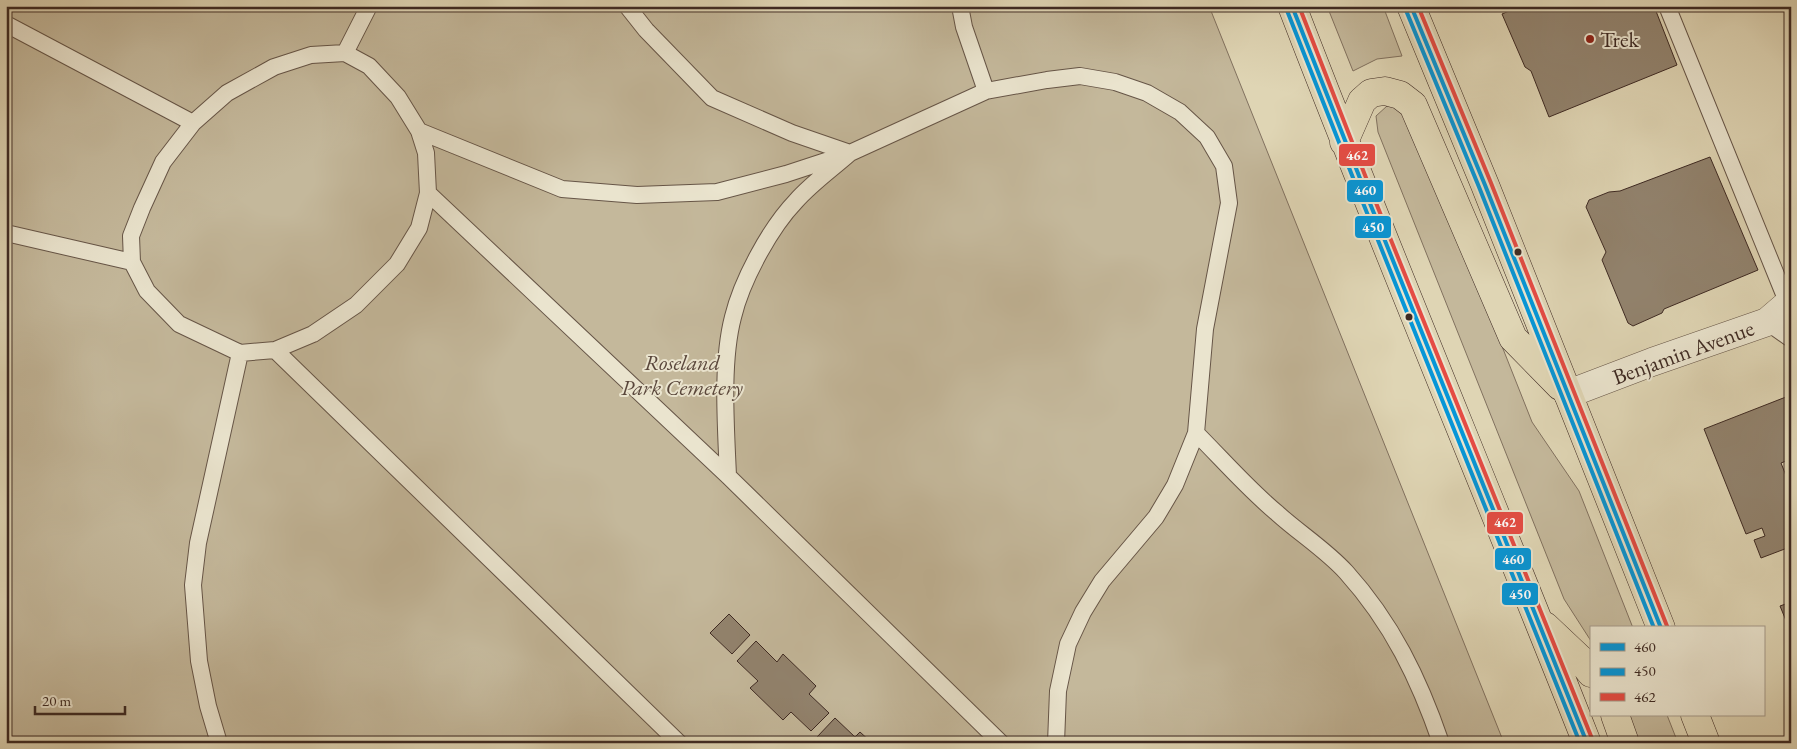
<svg xmlns="http://www.w3.org/2000/svg" width="1797" height="749" font-family="'EB Garamond',serif">
<style>
.green{fill:#c4b89b;stroke:#81715f}
.building{fill:#92836e;stroke:#3e2a23}
.lines{fill:none;stroke-linecap:round;stroke-linejoin:round}
.lane-casing{stroke:#665547;stroke-width:18}
.street-casing{stroke:#665547;stroke-width:29}
.primary-casing{stroke:#3e2a23;stroke-width:29}
.lane{stroke:#eae4ce;stroke-width:16}
.street{stroke:#eae4ce;stroke-width:28}
.primary{stroke:#dfd5b4;stroke-width:28}
.bus-1-casing{stroke:#eae4ce;stroke-width:8}
.bus-2-casing{stroke:#eae4ce;stroke-width:8}
.bus-3-casing{stroke:#eae4ce;stroke-width:8}
.bus-1{stroke:#0696d7;stroke-width:4}
.bus-2{stroke:#0696d7;stroke-width:4}
.bus-3{stroke:#e54c44;stroke-width:4}
.poi-dot{fill:#8f2418;stroke:#eae4ce;stroke-width:2}
.bus-dot{fill:#3e2a23;stroke:#eae4ce;stroke-width:2}
.labels{text-anchor:middle;stroke-width:4;stroke-linejoin:round;paint-order:stroke}
.poi-label{font-size:22px;fill:#3e2a23;stroke:#eae4ce;text-anchor:start}
.street-label{font-size:22px;fill:#3e2a23;stroke:#eae4ce}
.park-label{font-size:22px;font-style:italic;fill:#59463b;stroke:#eae4ce}
.line-badge{stroke:#eae4ce;stroke-width:2}
.badge-label{font-size:14px;text-anchor:middle;font-weight:bold;fill:#fff}
</style>
<rect width="100%" height="100%" fill="#dfd5b4"/>
<filter id="stains"><feTurbulence type="fractalNoise" baseFrequency=".004" numOctaves="4"/><feColorMatrix values="0 0 0 0 .2 0 0 0 0 .09 0 0 0 0 .02 0 0 0 .5 -.17"/></filter>
<radialGradient id="worn" r=".72"><stop offset=".6" stop-color="#630" stop-opacity="0"/><stop offset="1" stop-color="#630" stop-opacity=".3"/></radialGradient>
<path class="green" d="M 6,6 L 1209,6 L 1504,743 L 6,743 Z
M 1327,6 L 1383,6 L 1402,56 L 1377,59 L 1353,71 Z
M 1387,106 L 1403,108 L 1412,119 L 1532,422 L 1579,491 L 1633,628 L 1591,628 L 1591,641 L 1564,599 L 1378,132 L 1376,116 Z
M 1627,715 L 1667,715 L 1678,743 L 1638,743 Z"/>
<path class="building" d="M 1521,6 L 1654,6 L 1677,65 L 1549,117 L 1531,71 L 1525,67 L 1502,14 Z
M 1710,157 L 1758,270 L 1664,309 L 1662,313 L 1633,326 L 1628,323 L 1602,260 L 1606,252 L 1586,207 L 1589,200 L 1609,192 L 1620,191 Z
M 1791,395 L 1791,459 L 1781,463 L 1791,488 L 1791,536 L 1786,538 L 1790,547 L 1761,558 L 1754,540 L 1765,536 L 1762,528 L 1746,534 L 1704,429 Z
M 1791,602 L 1791,622 L 1787,623 L 1780,606 Z
M 729,614 L 750,635 L 732,654 L 710,633 Z
M 1791,631 L 1791,646 L 1786,633 Z
M 756,641 L 777,662 L 783,654 L 816,686 L 809,694 L 829,713 L 811,731 L 791,712 L 783,720 L 750,688 L 758,681 L 737,661 Z
M 835,718 L 855,737 L 860,732 L 872,743 L 823,743 L 817,737 Z"/>
<g class="lines">
<defs>
<path id="lane" d="M 627,6 L 646,30 L 712,98 L 792,133 L 850,153 C 832,169 812,183 796,201 C 770,228 742,280 733,317 C 721,363 726,427 728,476
M 960,6 L 964,27 L 986,91
M 1667,6 L 1788,304
M 6,24 L 193,123
M 345,53 L 369,66 L 398,97 L 419,131 L 426,153 L 428,193 L 419,228 L 397,264 L 356,305 L 313,334 L 275,350 L 240,353 L 179,324 L 147,291 L 132,262 L 131,236 L 142,208 L 163,162 L 193,123 L 227,93 L 274,67 L 311,55 Z
M 345,53 L 369,6
M 419,131 L 562,189 L 637,195 L 717,192 L 786,174 L 850,153 L 986,91 L 1047,80 L 1080,76 L 1115,82 L 1147,93 L 1180,112 L 1207,137 L 1224,166 L 1229,203 L 1205,329 L 1196,433 L 1175,485 L 1156,517 L 1102,581 L 1083,612 L 1068,644 L 1058,691 L 1056,743
M 428,193 L 728,476 L 1001,743
M 6,233 L 132,262
M 1767,322 L 1791,339
M 275,350 L 679,743
M 1196,433 C 1223,460 1248,489 1277,513 C 1299,533 1326,550 1346,572 C 1392,623 1419,679 1441,743
M 219,743 L 208,706 L 199,661 L 193,585 L 198,543 L 240,353"/>
<path id="street" d="M 1568,394 L 1652,362 L 1767,322 L 1788,304 L 1791,299"/>
<path id="primary" d="M 1292,6 C 1387,253 1490,497 1587,743
M 1411,6 L 1485,185 L 1661,628
M 1344,142 L 1362,101 L 1371,93 L 1385,91 L 1400,95 L 1413,105 L 1513,338 L 1560,386
M 1545,626 L 1580,659 L 1591,673
M 1615,715 L 1625,743
M 1695,715 L 1706,743"/>
</defs>
<use href="#lane" class="lane-casing"/>
<use href="#street" class="street-casing"/>
<use href="#primary" class="primary-casing"/>
<use href="#lane" class="lane"/>
<use href="#street" class="street"/>
<use href="#primary" class="primary"/>
<defs>
<path id="bus-1" d="M 1292,6 L 1365,191 L 1587,743
M 1411,6 L 1485,185 L 1661,628"/>
<path id="bus-2" d="M 1286,8 L 1359,193 L 1580,743
M 1405,8 L 1479,187 L 1654,628"/>
<path id="bus-3" d="M 1299,6 L 1370,188 L 1593,741
M 1418,6 L 1491,183 L 1667,626"/>
</defs>
<use href="#bus-1" class="bus-1-casing"/>
<use href="#bus-2" class="bus-2-casing"/>
<use href="#bus-3" class="bus-3-casing"/>
<use href="#bus-1" class="bus-1"/>
<use href="#bus-2" class="bus-2"/>
<use href="#bus-3" class="bus-3"/>
</g>
<circle class="poi-dot" cx="1590" cy="39" r="5"/>
<g class="bus-dot">
<circle cx="1518" cy="252" r="4.5"/>
<circle cx="1409" cy="317" r="4.5"/>
</g>
<g class="labels">
<g class="poi-label">
<text x="1600" y="47">Trek</text>
</g>
<g class="street-label">
<text transform="translate(1683 352) rotate(-20)" y="8">Benjamin Avenue</text>
</g>
<g class="park-label">
<text x="682" y="370">Roseland<tspan x="682" dy="25">Park Cemetery</tspan></text>
</g>
</g>
<g class="line-badge">
<rect x="1338" y="143" width="38" height="24" rx="5" fill="#e54c44"/>
<rect x="1346" y="179" width="38" height="24" rx="5" fill="#0696d7"/>
<rect x="1354" y="215" width="38" height="24" rx="5" fill="#0696d7"/>
<rect x="1486" y="511" width="38" height="24" rx="5" fill="#e54c44"/>
<rect x="1494" y="547" width="38" height="24" rx="5" fill="#0696d7"/>
<rect x="1501" y="582" width="38" height="24" rx="5" fill="#0696d7"/>
</g>
<g class="badge-label">
<text x="1357" y="160">462</text>
<text x="1365" y="195">460</text>
<text x="1373" y="232">450</text>
<text x="1505" y="527">462</text>
<text x="1513" y="564">460</text>
<text x="1520" y="599">450</text>
</g>
<rect width="1797" height="749" fill="none" stroke="#dfd5b4" stroke-width="25"/>
<rect x="8" y="8" width="1782" height="734" fill="none" stroke="#3e2a23" stroke-width="2.5"/>
<rect x="12" y="12" width="1772" height="724" fill="none" stroke="#3e2a23"/>
<rect x="1590" y="626" width="175" height="90" fill="#eae4ce" stroke="#a59a8a"/>
<rect x="1600" y="643" width="25" height="8" fill="#0696d7" stroke="#a59a8a"/>
<text x="1634" y="652" font-size="15" fill="#3e2a23">460</text>
<rect x="1600" y="668" width="25" height="8" fill="#0696d7" stroke="#a59a8a"/>
<text x="1634" y="676" font-size="15" fill="#3e2a23">450</text>
<rect x="1600" y="693" width="25" height="8" fill="#e54c44" stroke="#a59a8a"/>
<text x="1634" y="702" font-size="15" fill="#3e2a23">462</text>
<path d="M35 706v8h90v-8" fill="none" stroke="#3e2a23" stroke-width="2.5"/>
<text x="42" y="706" font-size="15" fill="#3e2a23" stroke="#eae4ce" stroke-width="4" paint-order="stroke">20 m</text>
<rect width="100%" height="100%" filter="url(#stains)"/>
<rect width="100%" height="100%" fill="url(#worn)"/>
</svg>
